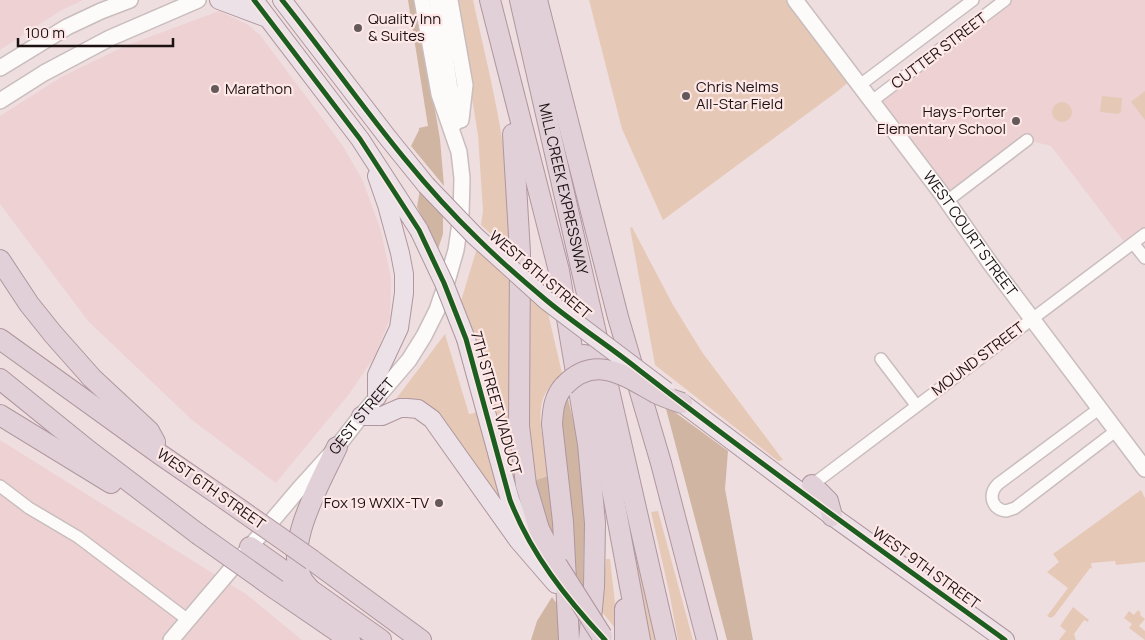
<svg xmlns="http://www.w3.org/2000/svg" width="1145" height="640" font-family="Manrope,sans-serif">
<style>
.built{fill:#eed2d3}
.green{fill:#e5c9b6}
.forest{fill:#d0b5a3}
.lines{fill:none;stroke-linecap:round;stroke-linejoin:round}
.street-casing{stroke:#c9bdbd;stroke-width:14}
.secondary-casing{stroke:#c9bdbd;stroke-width:18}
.primary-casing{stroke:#af969f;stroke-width:20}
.highway-casing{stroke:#af969f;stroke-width:22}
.street{stroke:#fdfafa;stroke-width:11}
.secondary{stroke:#fdfafa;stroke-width:15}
.primary{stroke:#ece1e6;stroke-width:18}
.highway{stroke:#e1d0d7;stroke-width:20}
.primary-bridge-casing{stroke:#af969f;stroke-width:20;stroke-linecap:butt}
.highway-bridge-casing{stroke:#af969f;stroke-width:22;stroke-linecap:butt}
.primary-bridge{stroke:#ece1e6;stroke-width:18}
.highway-bridge{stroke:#e1d0d7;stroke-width:20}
.cycleway-casing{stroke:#fee7e7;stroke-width:8}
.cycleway{stroke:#1b5e20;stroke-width:5}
.poi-dot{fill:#66595a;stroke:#fee7e7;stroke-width:2}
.labels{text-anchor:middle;stroke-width:4.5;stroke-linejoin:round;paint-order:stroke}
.poi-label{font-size:15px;fill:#1c1212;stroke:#fee7e7;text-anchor:start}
.street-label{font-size:15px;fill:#1c1212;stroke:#fee7e7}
</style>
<rect width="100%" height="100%" fill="#efdedf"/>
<path class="built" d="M 0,0 L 83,0 L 60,11 L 0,50 Z
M 1005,0 L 1145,0 L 1145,234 L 1128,247 L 1051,146 L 1027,140 L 947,201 L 872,101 Z
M 219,11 L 247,24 L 260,35 L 343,146 L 363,181 L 381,231 L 391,278 L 390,318 L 375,356 L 349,394 L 276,483 L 192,420 L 88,321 L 0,204 L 0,116 L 63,76 L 125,46 Z
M 0,440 L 246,594 L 302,640 L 0,640 Z"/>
<path class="green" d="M 456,0 L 473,0 C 485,55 499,110 506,165 C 510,194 510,224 512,253 L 481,225 L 483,211 L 478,135 Z
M 589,0 L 795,0 L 854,77 L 838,91 L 663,220 L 622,129 Z
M 1145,91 L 1145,120 L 1131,102 Z
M 1102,96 L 1122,98 L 1121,112 L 1118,114 L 1100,112 Z
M1052 112a10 10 0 1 1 20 0a10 10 0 1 1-20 0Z
M 632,227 L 673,305 L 702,352 L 783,460 L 778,461 L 655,365 L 630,228 Z
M 477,248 L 512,280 L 525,521 L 461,301 Z
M 527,294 L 547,309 L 562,373 C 557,379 549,386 545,394 C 534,415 546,454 551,475 L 533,481 L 527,457 Z
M 445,334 L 469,414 L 479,412 L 506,508 L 501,511 L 453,439 L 398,404 L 396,399 Z
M 615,447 L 660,640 L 646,640 Z
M 1141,490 L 1145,498 L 1145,562 L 1116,565 L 1115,561 L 1091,563 L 1092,569 L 1090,568 L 1054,616 L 1051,618 L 1047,616 L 1068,588 L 1047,572 L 1059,562 L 1053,554 Z
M 658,511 L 693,640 L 678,640 L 670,596 L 651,512 Z
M 606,559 L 610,559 L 615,603 L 616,629 L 601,611 Z
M 1073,607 L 1089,620 L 1088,622 L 1084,620 L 1074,634 L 1076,640 L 1059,640 L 1066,631 L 1060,626 Z
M 1138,610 L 1141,613 L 1140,615 L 1145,619 L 1139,626 L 1145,631 L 1145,640 L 1129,628 L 1132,624 L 1124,618 L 1129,611 L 1134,615 Z"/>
<path class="forest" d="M 408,0 L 416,0 L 440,139 L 444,186 L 411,146 L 419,130 L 419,128 L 428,126 Z
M 420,189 L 443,213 L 443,234 L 438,249 L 417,207 Z
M 566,391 C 571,411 576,431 579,451 C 586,496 584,542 583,587 L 574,573 L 558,412 Z
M 665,405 L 728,451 L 725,489 L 753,640 L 727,640 Z
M 551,475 L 558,548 L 548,534 L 533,481 Z
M 552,597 L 557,604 L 562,640 L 531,640 L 537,621 Z"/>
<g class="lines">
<defs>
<path id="street" d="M 860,85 L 973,0
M 872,101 L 1005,0
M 947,201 L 1027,140
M 1133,243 L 1145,258
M 881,359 L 916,405
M 1100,408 L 998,484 C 988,494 991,509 1006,511 L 1015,508 L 1117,430
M 812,485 L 1145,234
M 0,486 L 29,508 L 78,537 L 188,620"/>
<g id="secondary">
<path d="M 437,0 L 455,123"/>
<path d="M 450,0 L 465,85 L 461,120"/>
<path id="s1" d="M 795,0 L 942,194 L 990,263 L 1145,469"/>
<path d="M 0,68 L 67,27 L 101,11 L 130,0"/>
<path d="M 0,101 L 44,73 L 110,38 L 198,0"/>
<path id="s2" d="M 171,640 L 299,489 L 337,447 L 361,416 L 409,360 L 424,336 L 437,310 L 448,278 L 456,250 L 461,216 L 462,178 L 459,152 L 439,94 L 422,0"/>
</g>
<path id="primary" d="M 219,0 L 267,18
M 254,0 L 360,139 L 419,230
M 282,0 L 388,138 L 426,185
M 377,176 L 387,205 L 400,253 L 404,274 L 404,293 L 399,328 L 377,375 L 377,397
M 466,339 L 510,500 L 520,524 L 528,539
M 682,403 L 832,516 L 1005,640
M 361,416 L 382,416 L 400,408 L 407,408 L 418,409 L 432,419 L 518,540 L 556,584"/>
<g id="highway">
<path d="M 490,0 L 559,271 L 588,444 L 595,523 L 594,587 L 589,640"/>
<path id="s3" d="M 520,0 L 666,640"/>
<path d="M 537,0 L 618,317 L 661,463 L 707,640"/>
<path d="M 513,134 L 520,253 L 519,426 L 526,485 L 539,529 L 557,565"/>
<path d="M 0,260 L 29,304 L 53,334 L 92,378 L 149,431 L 155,442"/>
<path d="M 0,339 L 161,455 L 225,499"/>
<path d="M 584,355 L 593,387 L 640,640"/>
<path d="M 0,379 L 89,451 L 198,534"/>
<path d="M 564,386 C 554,397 553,409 552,424 L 563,522 L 569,640"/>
<path d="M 0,415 L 111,483"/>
<path d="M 812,485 L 828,501 L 832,516"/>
<path d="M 250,547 L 381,640"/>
<path d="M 312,560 L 421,640"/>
<path d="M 308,587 C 276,556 322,480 337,447"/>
<path d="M 277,590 L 350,640"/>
<path d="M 625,640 L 625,609"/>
</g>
</defs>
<use href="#street" class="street-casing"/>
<use href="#secondary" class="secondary-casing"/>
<use href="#primary" class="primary-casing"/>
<use href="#highway" class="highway-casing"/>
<use href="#street" class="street"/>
<use href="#secondary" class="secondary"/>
<use href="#primary" class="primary"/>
<use href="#highway" class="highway"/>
<defs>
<path id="primary-bridge" d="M 426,185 L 475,236 L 547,301 L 666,391
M 419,230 L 444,283 L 466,339"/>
<path id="highway-bridge" d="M 564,386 C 595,353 625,376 656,393 C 664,397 673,400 682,403
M 225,499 L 312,560
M 198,534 L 277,590
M 557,565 L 602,636"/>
</defs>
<use href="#primary-bridge" class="primary-bridge-casing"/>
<use href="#highway-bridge" class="highway-bridge-casing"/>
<use href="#primary-bridge" class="primary-bridge"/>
<use href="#highway-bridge" class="highway-bridge"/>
<defs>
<path id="cycleway" d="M 254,0 L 360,139 L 419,230 L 444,283 L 466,339 L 510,500 C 531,554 566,598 605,640
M 282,0 C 346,80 403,167 477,238 C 499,260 522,280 546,300 C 576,325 609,346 639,370 C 759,463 882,551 1005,640"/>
</defs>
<use href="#cycleway" class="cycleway-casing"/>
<use href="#cycleway" class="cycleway"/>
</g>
<g class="poi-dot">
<circle cx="358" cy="28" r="5"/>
<circle cx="215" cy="89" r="5"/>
<circle cx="686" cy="96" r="5"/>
<circle cx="1016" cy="121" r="5"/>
<circle cx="439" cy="503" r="5"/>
</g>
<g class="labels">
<g class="poi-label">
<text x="368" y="24">Quality Inn<tspan x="368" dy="17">&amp; Suites</tspan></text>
<text x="696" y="92">Chris Nelms<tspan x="696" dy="17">All-Star Field</tspan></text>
<text x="225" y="94">Marathon</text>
<text x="1006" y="117" text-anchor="end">Hays-Porter<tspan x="1006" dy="17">Elementary School</tspan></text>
<text x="429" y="508" text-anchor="end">Fox 19 WXIX-TV</text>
</g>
<g class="street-label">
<text transform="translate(939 51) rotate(-37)" y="5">CUTTER STREET</text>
<text dy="5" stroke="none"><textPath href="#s3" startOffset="194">MILL CREEK EXPRESSWAY</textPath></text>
<text dy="5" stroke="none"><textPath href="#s1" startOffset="292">WEST COURT STREET</textPath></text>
<text transform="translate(540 275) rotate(40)" y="5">WEST 8TH STREET</text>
<text transform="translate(978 359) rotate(-37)" y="5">MOUND STREET</text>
<text transform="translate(496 403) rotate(74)" y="5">7TH STREET VIADUCT</text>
<text dy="5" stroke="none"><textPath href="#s2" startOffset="294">GEST STREET</textPath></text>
<text transform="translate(211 489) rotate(35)" y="5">WEST 6TH STREET</text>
<text transform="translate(926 568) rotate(36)" y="5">WEST 9TH STREET</text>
</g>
</g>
<path d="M18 38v8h155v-8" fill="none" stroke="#1c1212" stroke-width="2.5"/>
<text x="25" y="38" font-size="15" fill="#1c1212" stroke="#fee7e7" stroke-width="4" paint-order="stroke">100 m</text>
</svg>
